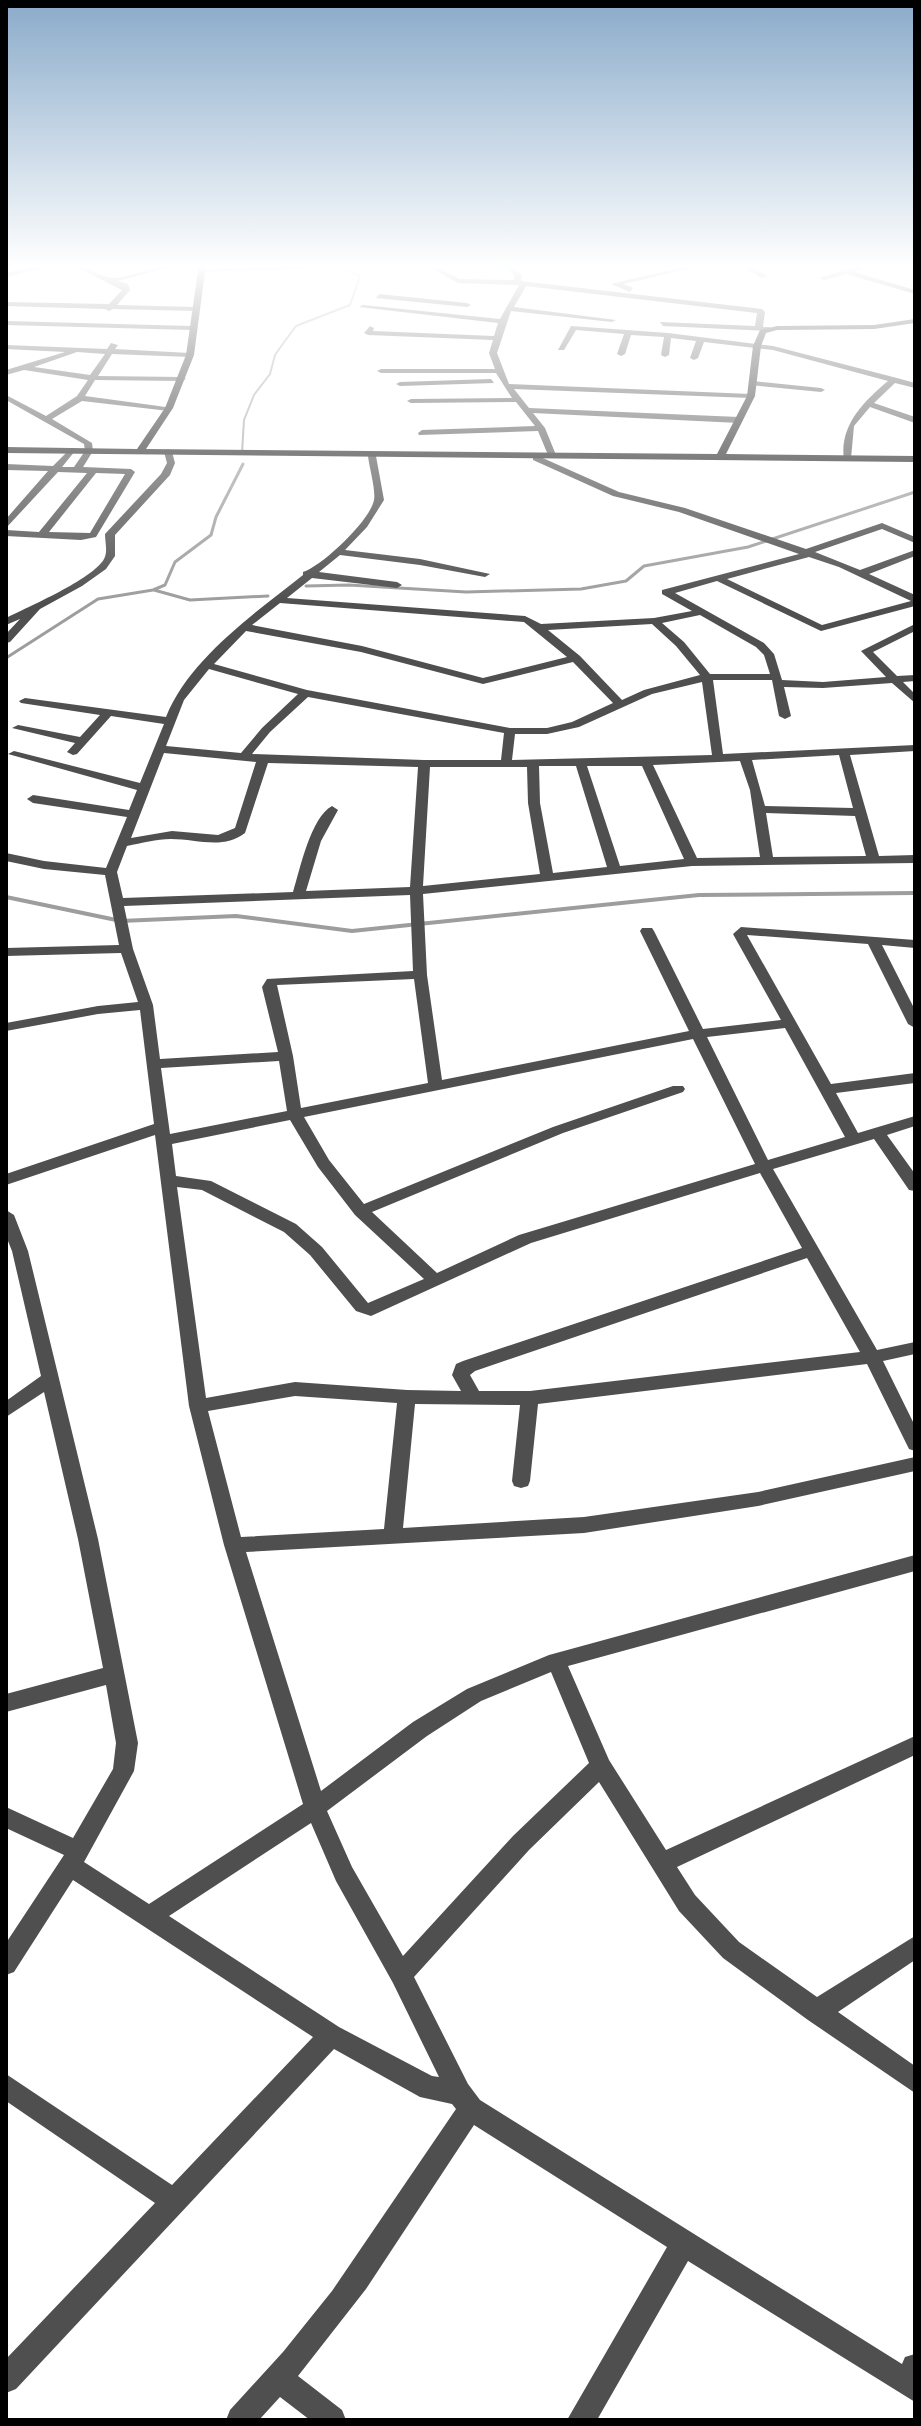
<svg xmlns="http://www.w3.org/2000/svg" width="921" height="2426" font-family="'Nunito Sans',sans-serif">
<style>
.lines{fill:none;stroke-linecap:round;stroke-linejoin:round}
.stream-far2{stroke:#9d9d9d;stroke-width:2}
.stream-far1{stroke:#9d9d9d;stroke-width:3}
.stream{stroke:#9d9d9d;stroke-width:4}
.street{fill:#4f4f4f;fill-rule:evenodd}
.secondary{fill:#1c1c1c;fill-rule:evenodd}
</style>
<rect width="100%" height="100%" fill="#fff"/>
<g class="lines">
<path class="stream-far2" d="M 242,453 L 244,420 L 254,395 L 270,374 L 275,355 L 282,345 L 296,326 L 350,305 L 360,276 L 330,264"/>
<path class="stream-far1" d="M 306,586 L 349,585 L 466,592 L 581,589 L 626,581 L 644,566 L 748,547 L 915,492
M 154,590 L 190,600 L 268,596
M 6,658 L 98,599 L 153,590 L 165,585 L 175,562 L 211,535 L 216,517 L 243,464"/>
<path class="stream" d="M 6,897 L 121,921 L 236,916 L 352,931 L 699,895 L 915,893"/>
<path class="street" d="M 44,264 L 59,264 L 6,277 L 6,273 Z
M 70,264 C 86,264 97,276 112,278 C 127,279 159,264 180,264 L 118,281 L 128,284 L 130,290 L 117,305 L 196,307 L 200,309 L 196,311 L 113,309 L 109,311 L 105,309 L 6,306 L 6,302 L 109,304 L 122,290 Z
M 424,264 L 433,264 L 459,279 L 514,280 L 514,275 L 503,264 L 511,264 L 522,275 L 521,281 L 762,309 L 765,312 L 763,327 L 770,327 L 770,331 L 663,326 L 660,322 L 755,326 L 757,313 L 526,286 L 514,307 L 616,320 L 612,322 L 511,311 L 497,353 L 509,384 L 751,394 L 755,396 L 751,398 L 514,389 L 529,408 L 739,417 L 743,420 L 739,423 L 533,413 L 545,428 L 556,455 L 552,458 L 548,455 L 538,431 L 419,435 L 418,433 L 422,430 L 535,426 L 516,402 L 411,403 L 407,401 L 411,399 L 512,398 L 496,373 L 381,373 L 377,371 L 381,369 L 495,369 L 489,353 L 493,340 L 368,335 L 364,333 L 370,326 L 374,328 L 373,331 L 494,336 L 498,323 L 359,307 L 363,305 L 500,319 L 519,285 L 458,283 Z
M 695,264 L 710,264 L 623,284 L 633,288 L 630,292 L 611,284 Z
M 738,264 L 747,264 L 768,276 L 761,278 Z
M 864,264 L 876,264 L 854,272 L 915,290 L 915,294 L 846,274 L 824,280 L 820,278 Z
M 315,265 L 317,268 L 202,272 L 198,270 Z
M 379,294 L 467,303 L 471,305 L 467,307 L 376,298 Z
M 6,321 L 192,326 L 196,328 L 192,330 L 6,325 Z
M 571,326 L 668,333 L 773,346 L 897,378 L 915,383 L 915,388 L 895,383 L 874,403 L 915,417 L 915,423 L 870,407 L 854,426 L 851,458 L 844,460 C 839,426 863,402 888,381 L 773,350 L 704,342 L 698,358 L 694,360 L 690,358 L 696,341 L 671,338 L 669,355 L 665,357 L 661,355 L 664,337 L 631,335 L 625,354 L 621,356 L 617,354 L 624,334 L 576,330 L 564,350 L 558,350 Z
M 111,343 L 118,345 L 115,349 L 190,353 L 194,355 L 190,357 L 112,354 L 98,376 L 182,377 L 186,379 L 182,381 L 95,380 L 85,396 L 173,408 L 169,411 L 82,401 L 52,419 L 92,443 L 93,451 L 83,467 L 131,469 L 135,472 L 96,537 L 81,540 L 6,536 L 6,530 L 39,532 L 87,473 L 58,472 L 6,528 L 6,519 L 48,471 L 6,470 L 6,464 L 53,466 L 71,448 L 75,451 L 62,467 L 74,467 L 85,451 L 84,444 L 6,400 L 6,395 L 46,416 L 77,396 L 88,380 L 24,370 L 6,375 L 6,370 L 65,352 L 6,349 L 6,345 L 107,349 ZM 77,352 L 105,354 L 90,375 L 34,367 ZM 96,473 L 125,474 L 90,533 L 49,532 Z
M 491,379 L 494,383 L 400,386 L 396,384 L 400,382 Z
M 753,381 L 821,388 L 825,390 L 821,392 L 750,385 Z
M 168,449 L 172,452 L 175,463 L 170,475 L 115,535 L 115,556 L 106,569 L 82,586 L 40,609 L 10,642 L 6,643 L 6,634 L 20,619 L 6,625 L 6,618 C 28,607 93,579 104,559 C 108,552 105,542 105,534 L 161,474 L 167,463 L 164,452 Z
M 372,453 L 376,456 L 384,500 L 367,527 L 345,550 L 420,559 L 490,574 L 485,577 L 420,565 L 340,555 L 319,572 L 397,582 L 402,585 L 397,588 L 312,578 L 287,598 L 525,616 L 541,624 L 654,618 L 692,611 L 662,594 L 662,590 L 799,554 L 679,512 L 613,496 L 533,460 L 533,456 L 536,455 L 619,492 L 685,508 L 806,549 L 882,523 L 915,537 L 915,543 L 882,529 L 815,552 L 860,570 L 915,550 L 915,556 L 869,574 L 915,595 L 915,606 L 821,631 L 717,581 L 675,593 L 764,643 L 774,654 L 782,680 L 823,682 L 886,677 L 861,651 L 915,624 L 915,631 L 873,652 L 897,676 L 915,675 L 915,681 L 903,682 L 915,694 L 915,703 L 892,683 L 823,688 L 784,687 L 791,716 L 785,719 L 779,716 L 772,680 L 713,680 L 723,754 L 915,745 L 915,751 L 850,755 L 879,856 L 915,855 L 915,863 L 692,866 L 423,894 L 427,975 L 442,1080 L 689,1031 L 640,931 L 642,928 L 652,928 L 654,931 L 703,1029 L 781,1020 L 733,934 L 741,927 L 915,940 L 915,948 L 882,945 L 915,1010 L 915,1028 L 908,1024 L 868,944 L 747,935 L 831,1084 L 915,1073 L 915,1083 L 836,1093 L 858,1133 L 915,1116 L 915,1126 L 887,1135 L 915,1174 L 915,1191 L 909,1190 L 874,1139 L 773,1169 L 877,1350 L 915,1342 L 915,1354 L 883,1361 L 915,1426 L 915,1451 L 909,1449 L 867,1364 L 538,1404 L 530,1481 L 528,1486 L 521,1488 L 514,1486 L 512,1481 L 520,1405 L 415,1404 L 403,1528 L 584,1517 L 758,1492 L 915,1457 L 915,1471 L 758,1506 L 584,1533 L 246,1552 L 321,1791 L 413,1722 L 467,1689 L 549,1655 L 915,1555 L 915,1571 L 568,1666 L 609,1760 L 666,1850 L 915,1736 L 915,1755 L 677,1867 L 695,1895 L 739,1942 L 817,1997 L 915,1936 L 915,1960 L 838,2012 L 915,2066 L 915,2093 L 808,2020 L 723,1958 L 679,1911 L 599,1782 L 529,1850 L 414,1977 L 468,2084 L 480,2100 L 902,2364 L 905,2357 L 915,2354 L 915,2402 L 688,2261 L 597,2420 L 567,2420 L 667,2247 L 474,2125 L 366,2289 L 298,2376 L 342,2410 L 346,2420 L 310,2420 L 280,2397 L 259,2420 L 226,2420 L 230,2410 L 283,2352 L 332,2291 L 456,2109 L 452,2104 L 420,2097 L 334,2049 L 16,2389 L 6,2393 L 6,2359 L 155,2203 L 6,2101 L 6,2074 L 172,2185 L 313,2037 L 73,1880 L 14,1972 L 6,1975 L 6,1943 L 64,1855 L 6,1828 L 6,1807 L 73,1838 L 113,1769 L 116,1743 L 106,1685 L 6,1712 L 6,1694 L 103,1668 L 78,1539 L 44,1392 L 6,1417 L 6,1401 L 41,1376 L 12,1251 L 6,1236 L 6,1210 L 14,1215 L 28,1251 L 98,1539 L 138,1743 L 134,1771 L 84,1862 L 149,1904 L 303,1804 L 224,1545 L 189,1406 L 155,1135 L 6,1185 L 6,1174 L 154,1124 L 140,1010 L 98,1014 L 6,1031 L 6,1023 L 98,1006 L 138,1002 L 121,953 L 6,956 L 6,948 L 119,945 L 105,875 L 44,869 L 6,861 L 6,853 L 44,861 L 106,868 L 127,817 L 33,803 L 27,799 L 33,795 L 129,810 L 137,790 L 8,754 L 14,751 L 140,783 L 164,724 L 111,716 L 77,754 L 73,755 L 67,752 L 75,743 L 12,728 L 18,725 L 80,737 L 100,715 L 21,703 L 19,701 L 25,698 L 166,717 C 189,659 255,613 303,575 L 303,572 C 322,566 370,521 374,500 C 376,491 369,466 368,456 ZM 809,557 L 839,567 L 911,601 L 822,625 L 727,579 ZM 280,603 L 524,622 L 567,657 L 483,678 L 362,646 L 252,625 ZM 700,615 L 756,647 L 764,655 L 770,674 L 710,674 L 684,642 L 662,623 ZM 652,624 L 676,646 L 700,675 L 644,690 L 622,700 L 580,656 L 548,630 ZM 246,631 L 361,652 L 483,684 L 573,662 L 613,703 L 572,722 L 547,728 L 510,728 L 307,690 L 214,664 ZM 209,669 L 298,694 L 262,728 L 241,753 L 166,746 L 184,700 ZM 702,682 L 712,755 L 512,760 L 515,734 L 547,734 L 579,727 L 652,694 ZM 308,697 L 504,733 L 501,760 L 424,760 L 252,754 L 270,732 ZM 164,753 L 256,762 L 235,828 L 218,835 L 172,831 L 131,838 ZM 839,755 L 853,808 L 765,806 L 752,760 ZM 740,761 L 750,790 L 760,857 L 697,858 L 653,765 ZM 268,763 L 418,767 L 410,887 L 306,891 L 321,841 L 338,810 L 332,806 C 311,817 300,869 293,892 L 123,898 L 117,872 L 127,846 C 142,843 156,839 171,839 C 197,839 223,850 245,833 ZM 539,766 L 576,766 L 607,867 L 553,873 L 540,803 ZM 587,766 L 642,766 L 684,859 L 620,866 ZM 430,767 L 527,767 L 528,803 L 540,874 L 423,886 ZM 766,813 L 855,816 L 866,856 L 773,857 ZM 410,895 L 413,971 L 267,979 L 262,987 L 278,1052 L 160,1059 L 153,1005 L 133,949 L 124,906 ZM 414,979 L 428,1083 L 301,1108 L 293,1056 L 277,985 ZM 785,1028 L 845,1137 L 768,1160 L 707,1037 ZM 693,1039 L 755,1164 L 519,1235 L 437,1273 L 372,1212 L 563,1133 L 683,1092 L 685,1089 L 683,1086 L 673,1086 L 553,1127 L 364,1204 L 329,1160 L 304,1117 ZM 279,1061 L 287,1111 L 170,1134 L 161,1068 ZM 290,1120 L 318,1167 L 355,1215 L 424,1279 L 368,1303 L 322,1247 L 296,1224 L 211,1181 L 176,1176 L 172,1144 ZM 760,1173 L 802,1248 L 463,1361 L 456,1364 L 452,1375 L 461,1391 L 407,1390 L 295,1382 L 206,1398 L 177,1187 L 202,1190 L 284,1232 L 310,1255 L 356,1311 L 371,1316 L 531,1243 ZM 807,1258 L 860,1352 L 530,1391 L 479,1391 L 470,1375 L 475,1371 ZM 295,1396 L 397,1403 L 384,1529 L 241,1537 L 208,1411 ZM 551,1672 L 589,1763 L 513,1836 L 403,1956 L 352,1867 L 327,1811 L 427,1736 L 481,1701 ZM 311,1823 L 336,1881 L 393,1983 L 439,2077 L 432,2076 L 339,2027 L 169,1916 Z"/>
<path class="secondary" d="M 199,264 L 206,264 L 194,355 L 173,408 L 146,449 L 717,454 L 747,396 L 753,346 L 760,330 L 777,326 L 874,325 L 915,319 L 915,323 L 874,329 L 777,330 L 766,333 L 761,346 L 755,396 L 726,454 L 915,456 L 915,462 L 6,453 L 6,447 L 137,449 L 165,408 L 186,355 Z"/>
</g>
<linearGradient id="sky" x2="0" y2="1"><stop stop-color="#8aabca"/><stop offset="0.44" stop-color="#fff"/><stop offset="1" stop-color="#fff" stop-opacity="0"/></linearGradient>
<rect width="921" height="604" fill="url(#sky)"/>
<rect width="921" height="2426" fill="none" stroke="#000000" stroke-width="16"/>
</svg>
